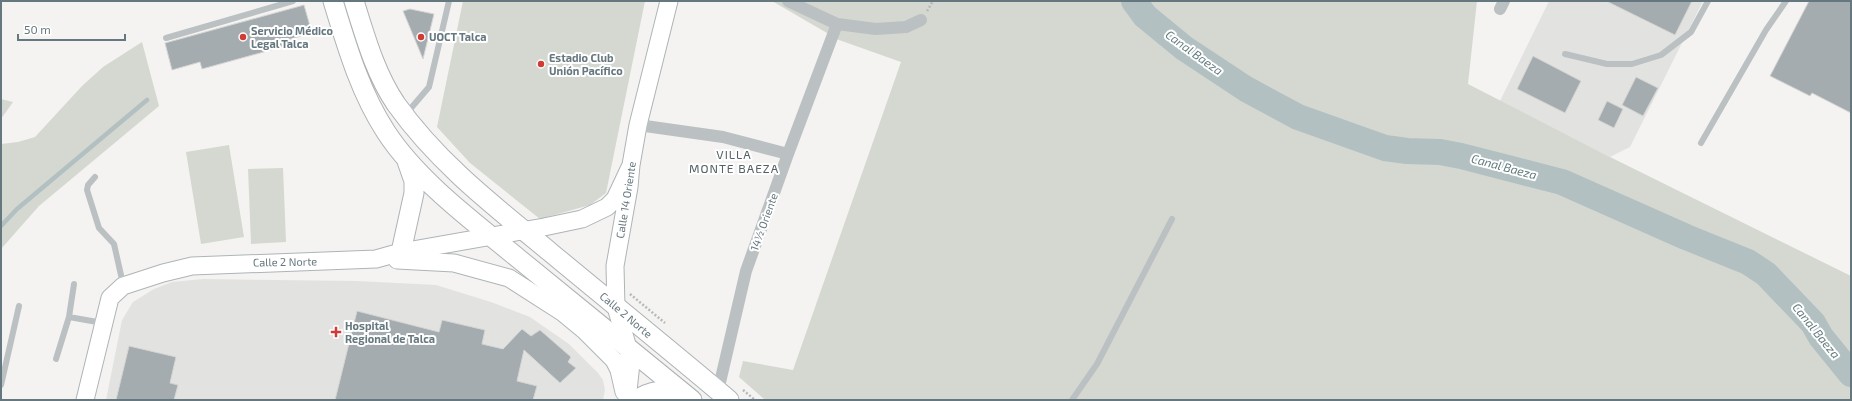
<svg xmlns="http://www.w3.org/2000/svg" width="1852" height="401" font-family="'Exo 2',sans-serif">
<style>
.built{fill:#e2e3e1}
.green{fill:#d5d8d0}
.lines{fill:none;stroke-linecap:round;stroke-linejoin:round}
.stream{stroke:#b2c0c2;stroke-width:4.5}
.river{stroke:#b2c0c2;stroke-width:26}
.building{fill:#a4acaf;stroke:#d5d5d3}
.secondary-casing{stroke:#aeb4b7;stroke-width:19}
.primary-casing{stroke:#adb2b5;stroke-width:21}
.path{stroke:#b5b9ba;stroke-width:2.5;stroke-dasharray:2 2;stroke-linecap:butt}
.lane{stroke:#bbc0c2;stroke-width:6}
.street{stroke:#bbc0c2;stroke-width:12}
.secondary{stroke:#fff;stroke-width:17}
.primary{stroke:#fff;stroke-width:19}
.poi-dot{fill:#d03b35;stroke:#fff;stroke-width:1.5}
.labels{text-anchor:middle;stroke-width:4;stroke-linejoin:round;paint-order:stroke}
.poi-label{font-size:11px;font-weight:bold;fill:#66787f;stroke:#fff;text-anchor:start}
.street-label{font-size:11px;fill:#66787f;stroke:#fff}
.water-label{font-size:12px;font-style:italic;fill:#627a7c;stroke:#fff}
.neighbourhood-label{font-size:12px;letter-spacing:1px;fill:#536065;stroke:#fff}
</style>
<rect width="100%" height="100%" fill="#f4f3f1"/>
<path class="built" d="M 1549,1 L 1703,1 L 1630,147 L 1610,157 L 1500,101 Z
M 203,279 L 357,281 L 436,285 L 491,302 L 530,317 L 569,344 L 598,373 L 603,380 L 605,390 L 603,400 L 106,400 L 122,320 L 133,302 L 154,289 L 172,282 Z"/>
<path class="green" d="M 463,1 L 645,1 L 606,193 L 590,205 L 540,219 L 470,163 L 437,127 Z
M 772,1 L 1477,1 L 1468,84 L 1610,157 L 1851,276 L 1851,400 L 765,400 L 739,377 L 743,361 L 793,370 L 901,62 L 839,40 Z
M 142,42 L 159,106 L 39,206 L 1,249 L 1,144 L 18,142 L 35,137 L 82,86 L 103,67 Z
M 1,99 L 13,102 L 1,119 Z
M 229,145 L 244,237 L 201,244 L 186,152 Z
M 283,168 L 286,242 L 251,244 L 248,169 Z"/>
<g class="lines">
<path class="stream" d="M 1,226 L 17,209 L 147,100"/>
<path class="river" d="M 1134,1 L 1145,16 L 1184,48 L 1246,89 L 1298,117 L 1385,148 L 1407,151 L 1440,152 L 1461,156 L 1562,182 L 1686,237 L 1748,262 L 1766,274 L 1813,323 L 1821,337 L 1851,374"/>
</g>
<path class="building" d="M 1606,1 L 1692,1 L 1675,35 Z
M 1809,1 L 1851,1 L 1851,113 L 1812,93 L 1810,96 L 1770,76 Z
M 304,5 L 312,33 L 287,40 L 289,45 L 202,69 L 200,62 L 172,70 L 165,43 Z
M 410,9 L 434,14 L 423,59 L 403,11 Z
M 1533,56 L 1581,81 L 1565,113 L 1517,89 Z
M 1636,77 L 1658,88 L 1643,116 L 1622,105 Z
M 1607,101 L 1623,109 L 1614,128 L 1598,120 Z
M 357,311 L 439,332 L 442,320 L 485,330 L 482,344 L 503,349 L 522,329 L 531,336 L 540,330 L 571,357 L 568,362 L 576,368 L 560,383 L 524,350 L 517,381 L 537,386 L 533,400 L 335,400 Z
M 129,346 L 176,357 L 170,383 L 178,385 L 174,400 L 116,400 Z"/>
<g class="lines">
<defs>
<path id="secondary" d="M 397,260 L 454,263 L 509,278 L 562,312 L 585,331 L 614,360 L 619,370 L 624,392
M 85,400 L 110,298 L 123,286 L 163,273 L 192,266 L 376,259 L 401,252 L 544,227 L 582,219 L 607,207 L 615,199 L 631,165
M 627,400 L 631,363 L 628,348 L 616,307 L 615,266 L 629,187 L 631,165 L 638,125 L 669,1"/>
<path id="primary" d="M 333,1 C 347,47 360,92 386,132 C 418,181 474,222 519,259 C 577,306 634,353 692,400
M 354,1 C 365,36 375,73 396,104 C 438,163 494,206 550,252 C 609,301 670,350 729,400
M 401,252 L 414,193 L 414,181 L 407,161
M 637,400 C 650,390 665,390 681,391"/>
</defs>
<use href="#secondary" class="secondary-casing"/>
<use href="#primary" class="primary-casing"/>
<path class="path" d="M 927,11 L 933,1
M 630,294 L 665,323
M 743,390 L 755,400"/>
<path class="lane" d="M 166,38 L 293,1
M 1565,54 L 1607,64 L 1632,64 L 1661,55 L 1691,32 L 1708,1
M 406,114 L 429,87 L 449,1
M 1701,143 L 1766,30 L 1786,1
M 95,177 L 88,185 L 87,190 L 99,228 L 114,244 L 123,284
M 74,284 L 69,317 L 103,323
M 56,359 L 69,317
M 1,385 L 19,306
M 1072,400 L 1097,364 L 1172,219"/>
<path class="street" d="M 788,1 L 837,24 L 876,29 L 906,27 L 921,20
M 1500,9 L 1504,1
M 638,125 L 723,137 L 788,154
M 718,391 L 746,271 L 788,154 L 837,24"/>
<use href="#secondary" class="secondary"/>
<use href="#primary" class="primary"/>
</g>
<g class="poi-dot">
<circle cx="243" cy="37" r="4"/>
<circle cx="421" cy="37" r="4"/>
<circle cx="541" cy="64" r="4"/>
<path d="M334 326h4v4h4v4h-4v4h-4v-4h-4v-4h4z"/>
</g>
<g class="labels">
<g class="poi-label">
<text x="251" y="35">Servicio Médico<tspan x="251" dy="13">Legal Talca</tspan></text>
<text x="429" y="41">UOCT Talca</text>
<text x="549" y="62">Estadio Club<tspan x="549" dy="13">Unión Pacífico</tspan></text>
<text x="345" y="330">Hospital<tspan x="345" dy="13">Regional de Talca</tspan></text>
</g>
<g class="street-label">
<text transform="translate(626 200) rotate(-81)" y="4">Calle 14 Oriente</text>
<text transform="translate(764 222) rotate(-70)" y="4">14½ Oriente</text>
<text transform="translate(285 262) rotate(-1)" y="4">Calle 2 Norte</text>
<text transform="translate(626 315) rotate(40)" y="4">Calle 2 Norte</text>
</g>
<g class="water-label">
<text transform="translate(1194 53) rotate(36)" y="4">Canal Baeza</text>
<text transform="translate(1504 167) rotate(15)" y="4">Canal Baeza</text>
<text transform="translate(1816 331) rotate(51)" y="4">Canal Baeza</text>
</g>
<g class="neighbourhood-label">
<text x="734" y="159">VILLA<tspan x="734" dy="14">MONTE BAEZA</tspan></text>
</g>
</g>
<rect width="1852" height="401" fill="none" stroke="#66787f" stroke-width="4"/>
<path d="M18 34v6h107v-6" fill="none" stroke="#66787f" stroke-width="2"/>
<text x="24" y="34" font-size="12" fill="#66787f" stroke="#ffffff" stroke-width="3" paint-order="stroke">50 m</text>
</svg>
